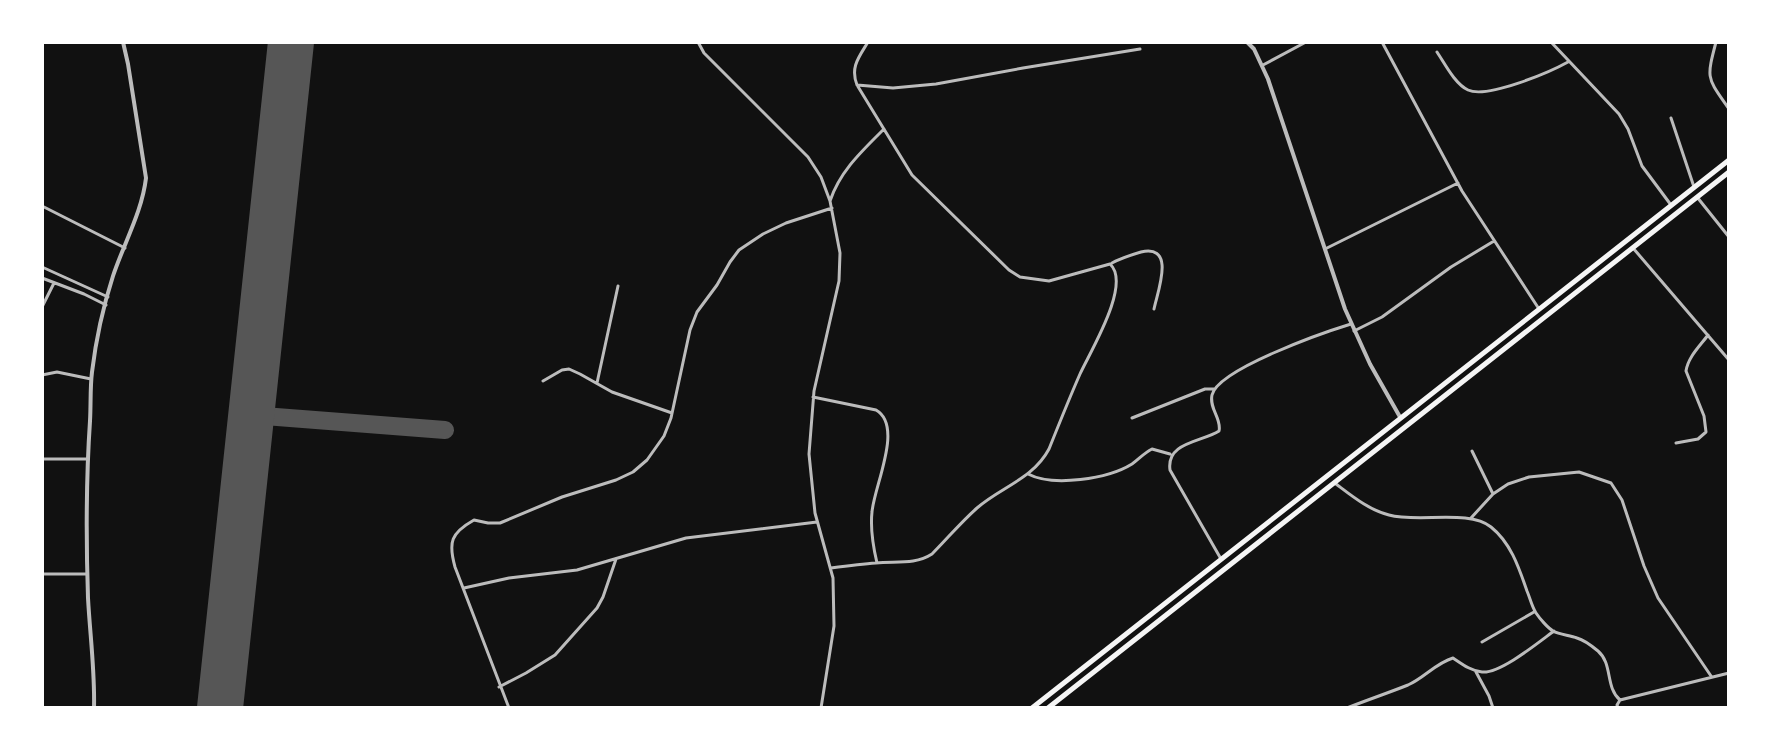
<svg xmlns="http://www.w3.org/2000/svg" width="1771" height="750" font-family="'Roboto Serif',serif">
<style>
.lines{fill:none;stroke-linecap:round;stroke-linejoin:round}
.taxiway{stroke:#565656;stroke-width:18}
.runway{stroke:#565656;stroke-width:46}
.minor{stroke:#bcbcbc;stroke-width:3}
.tertiary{stroke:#bcbcbc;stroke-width:4}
.primary{stroke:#f5f5f5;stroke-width:5}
</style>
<rect width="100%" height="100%" fill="#111"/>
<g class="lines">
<path class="taxiway" d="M 251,415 L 445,430"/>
<path class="runway" d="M 220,708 L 291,42"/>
<path class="minor" d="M 698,42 L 704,53 L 808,157 L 821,177 L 830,201 L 840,253 L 839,281 L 814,391 L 809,454 L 815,513 L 833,578 L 834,626 L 821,708
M 1382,42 L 1462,191 L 1539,309
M 1551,42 L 1619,114 L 1628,129 L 1642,166 L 1671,205
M 1716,42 C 1706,80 1707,77 1729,109
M 1437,52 C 1445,64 1455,84 1468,90 C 1487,99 1550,72 1568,62
M 1263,65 L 1306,42
M 857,85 L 893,88 L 936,84 L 1023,68 L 1140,49
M 1671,118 L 1694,187
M 1697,197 L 1729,237
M 830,201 C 840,171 862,151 884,129
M 42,206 L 125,248
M 1633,248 L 1729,360
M 1325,249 L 1458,183
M 1112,263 C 1121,258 1131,255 1141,252 C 1176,244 1158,290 1154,309
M 42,267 L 108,297
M 42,278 L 84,294 L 106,305
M 42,307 L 54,283
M 1354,331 L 1382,317 L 1451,267 L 1494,241
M 42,375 L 57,372 L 91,379
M 543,381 L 562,370 L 569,369 L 580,374 L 612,392 L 672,413
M 597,383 L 618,286
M 813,397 L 876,410 C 904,426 874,486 872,512 C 870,530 873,546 877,563
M 1132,418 L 1205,389 L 1214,389
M 1676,443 L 1698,439 L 1706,432 L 1704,416 L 1686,371 C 1688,357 1700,346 1708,335
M 1472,451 L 1493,494
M 42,459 L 88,459
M 1028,474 C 1053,487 1108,479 1132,464 C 1139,459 1144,453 1152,449 L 1170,454
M 1336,484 C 1352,496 1369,510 1389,515 C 1418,523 1469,509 1491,527 C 1511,543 1519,568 1527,591 C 1530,598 1532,607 1536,613 C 1540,619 1548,628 1553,631 C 1560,635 1570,635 1577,638 C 1584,640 1592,646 1598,651 C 1613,664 1605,687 1620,700 L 1729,673
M 1471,518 L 1493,494 L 1508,484 L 1529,477 L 1579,472 L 1611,483 L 1622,500 L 1644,566 L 1658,598 L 1711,676
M 1221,559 L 1170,470 C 1166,442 1202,442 1219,431 C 1222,419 1209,409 1212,395 C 1218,369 1325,332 1351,324
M 831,568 C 846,566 861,564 876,563 C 896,561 915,565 932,554 C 947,539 961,522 977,508 C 1001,487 1033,479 1049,449 C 1059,424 1069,399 1080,374 C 1090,352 1132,284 1110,264 L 1049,281 L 1020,277 L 1009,270 L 912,175 L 857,85 C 850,67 859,57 868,42
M 42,574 L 86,574
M 464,588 L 509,578 L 577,570 L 686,538 L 817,522
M 1482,642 L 1534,612
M 1476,672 L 1489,696 L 1493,708
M 499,687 L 526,673 L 555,655 L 597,608 L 603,597 L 616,559
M 509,708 L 455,567 C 448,542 451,533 474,520 L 488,523 L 500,523 L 562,497 L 616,480 L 633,472 L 647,460 L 664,436 L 671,418 L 690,330 L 697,312 L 717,285 L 730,262 L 739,250 L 763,234 L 786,223 L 832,208
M 1278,708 L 1284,708
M 1347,708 C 1367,700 1388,693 1408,685 C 1424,678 1436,663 1453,658 C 1462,664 1471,671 1482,672 C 1500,674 1539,642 1554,631
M 1618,708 L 1617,705 L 1620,700"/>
<path class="tertiary" d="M 1247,42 L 1254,49 L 1268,79 L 1345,309 L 1370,364 L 1400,417
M 94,708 C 95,671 90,635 88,598 C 86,539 86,480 90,421 C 91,404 90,388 92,372 C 96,339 103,307 113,276 C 124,243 142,212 146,178 L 128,64 L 123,42"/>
<path class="primary" d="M 1032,708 L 1729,160
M 1048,708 L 1729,172"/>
</g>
<rect width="1771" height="750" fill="none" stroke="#ffffff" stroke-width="88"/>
</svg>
